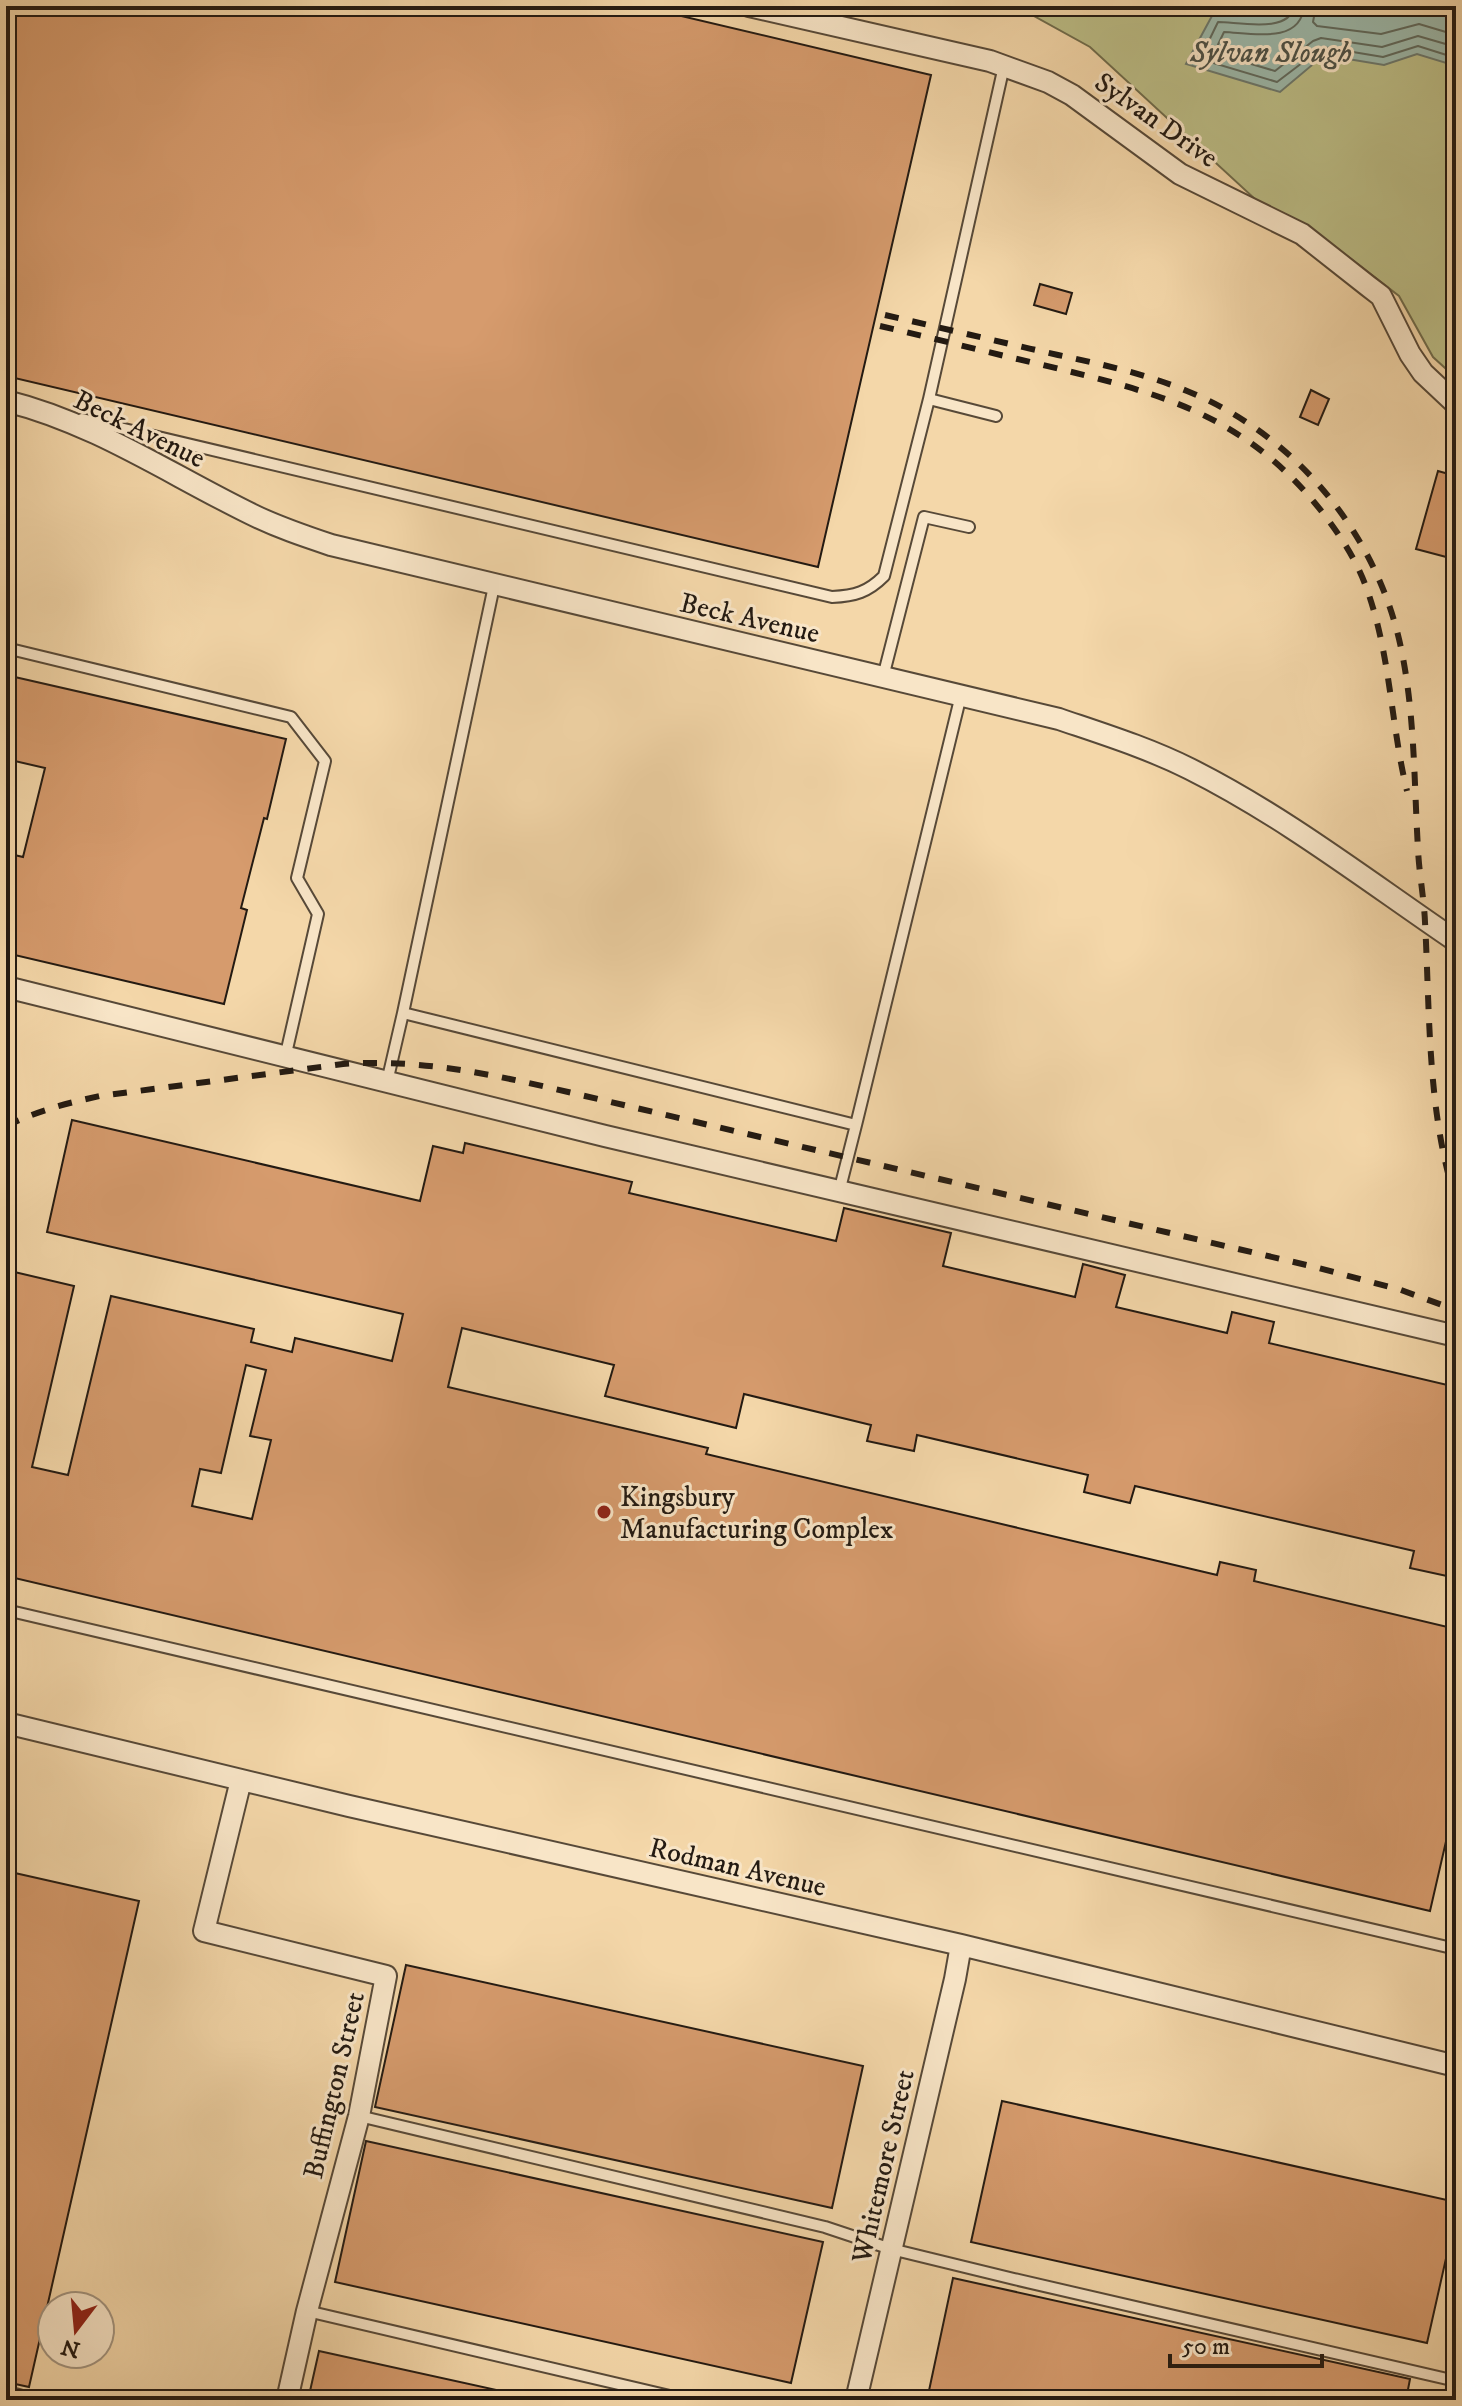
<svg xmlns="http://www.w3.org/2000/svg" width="1462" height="2406" font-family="'IM FELL DW Pica',serif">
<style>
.green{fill:#bcbe87;stroke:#706c4c;stroke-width:2}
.water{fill:#9cb9ab;stroke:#6c796e;stroke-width:2}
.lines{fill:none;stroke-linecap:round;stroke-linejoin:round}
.shore{stroke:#606a5e;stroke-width:2}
.building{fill:#d69b6d;stroke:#231a12;stroke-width:2;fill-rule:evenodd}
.lane-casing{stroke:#574938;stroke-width:14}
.street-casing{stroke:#574938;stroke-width:24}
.lane{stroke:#f8e5c7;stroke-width:10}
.street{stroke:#f8e5c7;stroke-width:20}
.rail{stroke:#231a12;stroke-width:6;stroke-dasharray:14 14;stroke-linecap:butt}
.poi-dot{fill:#8f2418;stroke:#f8e5c7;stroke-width:3}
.labels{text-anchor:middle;stroke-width:6;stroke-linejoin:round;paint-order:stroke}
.street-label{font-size:28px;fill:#231a12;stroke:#f8e5c7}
.poi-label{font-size:28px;fill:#231a12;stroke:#f8e5c7;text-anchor:start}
.water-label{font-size:30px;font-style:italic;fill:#4d5248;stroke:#f8e5c7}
</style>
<rect width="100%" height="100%" fill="#f4d7a9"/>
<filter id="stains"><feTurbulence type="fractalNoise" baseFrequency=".0025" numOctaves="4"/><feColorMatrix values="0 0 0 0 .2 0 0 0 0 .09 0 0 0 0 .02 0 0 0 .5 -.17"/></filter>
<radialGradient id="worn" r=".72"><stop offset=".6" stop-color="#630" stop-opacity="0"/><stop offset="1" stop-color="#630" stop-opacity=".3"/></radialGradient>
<path class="green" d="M 1016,6 L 1456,6 L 1456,378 L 1433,357 L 1399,296 L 1307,225 L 1256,200 L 1090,47 Z"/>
<path class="water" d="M 1290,6 L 1456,6 L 1456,66 L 1417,54 L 1384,65 L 1324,55 L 1280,92 L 1186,64 L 1213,14 L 1276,16 Z"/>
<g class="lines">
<path class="shore" d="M 1294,6 C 1290,34 1238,22 1218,22 L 1200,59 L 1277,82 L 1323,47 L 1383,57 L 1418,46 L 1456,58
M 1304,6 C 1301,45 1250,33 1224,32 L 1214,53 L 1275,71 L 1313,41 L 1321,38 L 1382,47 L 1418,36 L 1456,47
M 1316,6 L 1313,22 L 1317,26 L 1381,34 L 1419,24 L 1456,35"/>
</g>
<path class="building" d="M 6,6 L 639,6 L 931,75 L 818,567 L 6,376 Z
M 1040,284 L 1072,293 L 1066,314 L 1034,305 Z
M 1311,390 L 1329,399 L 1318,425 L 1300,417 Z
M 1438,471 L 1456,476 L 1456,536 L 1450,558 L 1416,549 Z
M 6,675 L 286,739 L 267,819 L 264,818 L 241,908 L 247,910 L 224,1004 L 6,953 L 6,853 L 23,857 L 45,768 L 6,759 Z
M 72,1120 L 420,1201 L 433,1146 L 463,1153 L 465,1143 L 632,1182 L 629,1193 L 836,1241 L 844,1208 L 951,1233 L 943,1266 L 1075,1297 L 1083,1264 L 1125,1275 L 1116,1307 L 1227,1333 L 1232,1312 L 1274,1322 L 1269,1343 L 1456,1387 L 1456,1578 L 1410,1568 L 1414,1551 L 1135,1486 L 1130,1503 L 1084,1492 L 1088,1475 L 917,1435 L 914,1451 L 867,1441 L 871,1425 L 744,1394 L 736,1428 L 605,1396 L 614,1365 L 462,1328 L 448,1387 L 708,1448 L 706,1454 L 1217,1575 L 1220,1562 L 1256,1570 L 1254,1581 L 1456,1629 L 1456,1798 L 1430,1911 L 6,1576 L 6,1270 L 74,1286 L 32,1467 L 68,1475 L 111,1296 L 254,1329 L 251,1342 L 292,1352 L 295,1338 L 392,1361 L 403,1314 L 47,1232 ZM 246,1365 L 266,1370 L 250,1436 L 271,1440 L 252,1519 L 192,1506 L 200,1469 L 221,1473 Z
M 6,1871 L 139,1901 L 29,2387 L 6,2382 Z
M 406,1965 L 863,2066 L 832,2208 L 375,2107 Z
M 1002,2101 L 1456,2202 L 1456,2214 L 1427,2343 L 971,2242 Z
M 366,2141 L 823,2242 L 791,2383 L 335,2282 Z
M 953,2278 L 1410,2379 L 1406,2400 L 927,2400 Z
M 319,2351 L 542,2400 L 308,2400 Z"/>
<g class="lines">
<defs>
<path id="lane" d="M 929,399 L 1004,66
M 82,419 L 832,597 C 855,596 868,592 884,576 L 929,399 L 996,416
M 494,586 L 403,1013 L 856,1125 L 961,695
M 6,648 L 291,717 L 325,761 L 297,878 L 318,914 L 285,1058
M 883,677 L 924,517 L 969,527
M 387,1082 L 403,1013
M 839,1192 L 856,1125
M 6,1610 L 1456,1949
M 359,2116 L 825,2227 L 891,2249 L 1014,2279 L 1456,2381
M 307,2311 L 687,2400"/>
<path id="street" d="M 749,6 L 990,61 L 1048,82 L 1072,95 L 1180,174 L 1302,234 L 1368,286 L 1381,296 L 1410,354 L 1423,373 L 1456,404
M 6,401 C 95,423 169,474 251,514 C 277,527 304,536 331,545 L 1059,719 C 1103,734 1148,748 1190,769 C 1284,816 1369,882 1456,941
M 6,987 L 605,1136 L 1456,1336
M 6,1723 L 349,1806 L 961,1945 L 1456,2066
M 241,1780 L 204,1931 L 386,1976 L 359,2116 L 307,2311 L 287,2400
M 6,2397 L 18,2400
M 856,2400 L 955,1979 L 961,1945
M 1454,2400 L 1456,2393"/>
</defs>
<use href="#lane" class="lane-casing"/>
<use href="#street" class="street-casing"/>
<use href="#lane" class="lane"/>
<use href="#street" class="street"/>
<path class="rail" d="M 885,315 C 942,328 1000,342 1058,355 C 1101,364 1146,374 1187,391 C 1296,435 1377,534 1401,648 C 1415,714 1414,783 1418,849 C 1419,873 1424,898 1425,922 C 1430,1014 1427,1112 1456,1201
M 880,326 C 933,338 986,352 1039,364 C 1150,391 1237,410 1314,502 C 1334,526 1354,555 1365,584 C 1391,653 1390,721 1407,791
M 6,1126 C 37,1111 67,1103 100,1096 L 343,1064 C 415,1059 481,1072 551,1088 L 1315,1267 L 1401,1290 L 1456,1310"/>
</g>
<circle class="poi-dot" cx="604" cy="1512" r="8"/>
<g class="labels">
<g class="street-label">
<text transform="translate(1157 119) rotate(35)" y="10">Sylvan Drive</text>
<text transform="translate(140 428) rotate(26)" y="10">Beck Avenue</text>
<text transform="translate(750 617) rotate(13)" y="10">Beck Avenue</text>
<text transform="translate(738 1866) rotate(13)" y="10">Rodman Avenue</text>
<text transform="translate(333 2085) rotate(-77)" y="10">Buffington Street</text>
<text transform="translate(882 2166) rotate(-77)" y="10">Whitemore Street</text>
</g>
<g class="poi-label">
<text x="620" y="1506">Kingsbury<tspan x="620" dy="32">Manufacturing Complex</tspan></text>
</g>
<g class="water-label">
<text x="1271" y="62">Sylvan Slough</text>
</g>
</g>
<rect width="1462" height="2406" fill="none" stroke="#f4d7a9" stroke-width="32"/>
<rect x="8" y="8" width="1446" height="2390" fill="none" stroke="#231a12" stroke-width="4"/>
<rect x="16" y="16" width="1430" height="2374" fill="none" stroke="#231a12" stroke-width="2"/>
<g transform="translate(76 2330) rotate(196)"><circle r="38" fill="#f8e5c7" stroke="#a3947f" stroke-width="2"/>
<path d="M0-6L14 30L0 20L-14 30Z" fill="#8f2418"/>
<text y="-12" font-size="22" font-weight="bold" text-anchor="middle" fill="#231a12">N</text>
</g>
<path d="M1170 2354v12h152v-12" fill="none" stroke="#231a12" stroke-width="4"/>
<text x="1182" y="2354" font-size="24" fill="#231a12" stroke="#f8e5c7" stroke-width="6" paint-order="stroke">50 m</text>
<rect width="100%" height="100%" filter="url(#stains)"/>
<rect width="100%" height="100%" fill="url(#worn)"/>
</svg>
